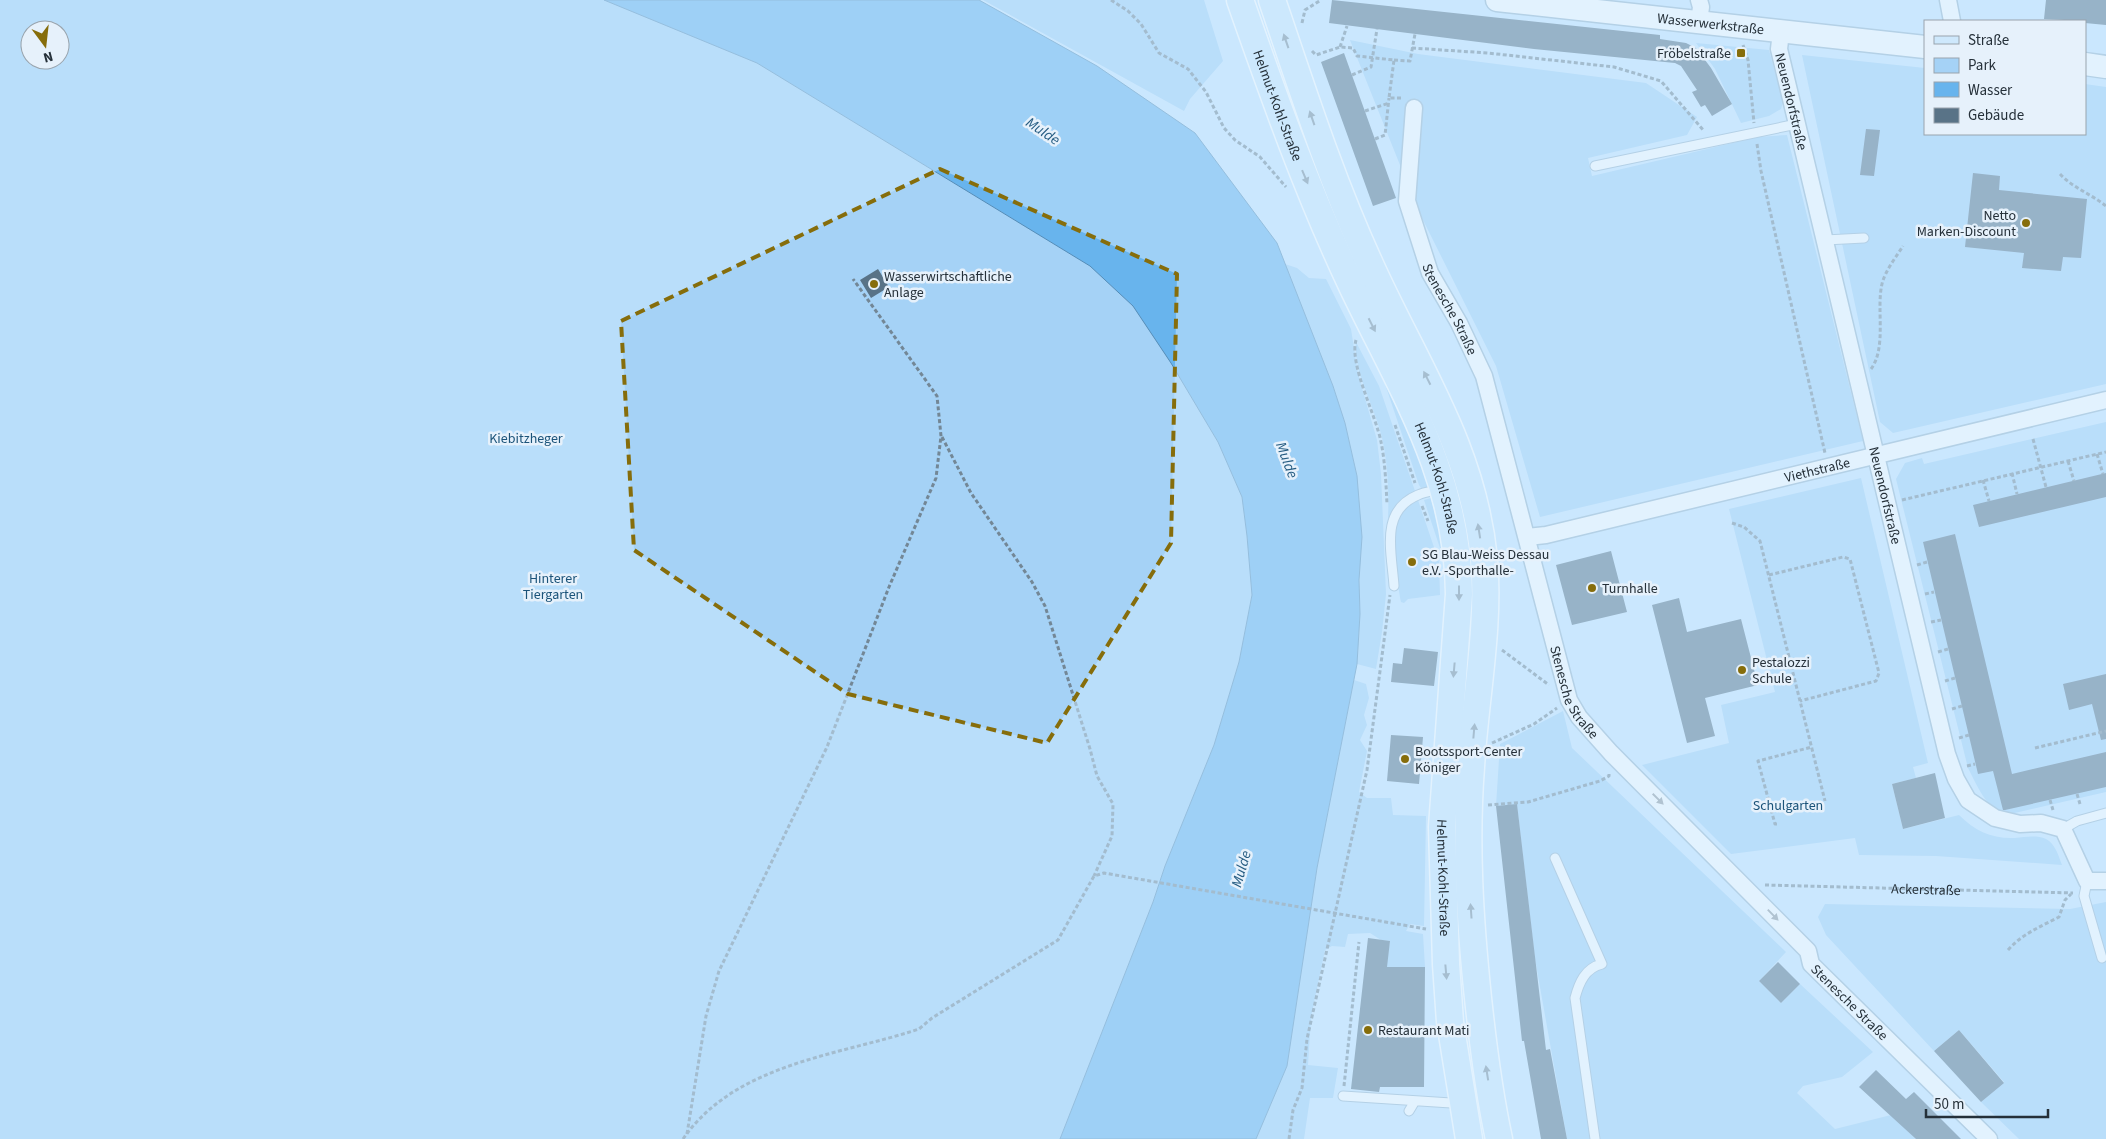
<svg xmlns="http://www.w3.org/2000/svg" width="2106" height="1139" font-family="'Source Sans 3',sans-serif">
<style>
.green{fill:#a5d2f6;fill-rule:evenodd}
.water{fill:#68b4ed;stroke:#548cb7}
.building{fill:#597387}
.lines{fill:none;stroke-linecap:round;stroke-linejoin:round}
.lane-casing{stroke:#99b5cb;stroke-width:11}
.street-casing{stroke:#99b5cb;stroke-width:19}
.secondary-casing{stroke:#99b5cb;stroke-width:25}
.primary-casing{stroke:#fff;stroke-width:29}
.path{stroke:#738796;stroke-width:3;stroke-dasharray:4 2.5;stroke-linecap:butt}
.lane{stroke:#fff;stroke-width:9}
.street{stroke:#fff;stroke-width:16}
.secondary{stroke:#fff;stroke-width:22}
.primary{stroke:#cee8fc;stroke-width:26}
.oneway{fill:#7a8c9a}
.oneway2{fill:#92989c}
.marked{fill:none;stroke:#866d0b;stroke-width:4;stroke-dasharray:10 6;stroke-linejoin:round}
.poi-dot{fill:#866d0b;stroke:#e6f1fb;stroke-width:2}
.labels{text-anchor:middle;stroke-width:5;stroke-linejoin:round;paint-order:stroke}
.street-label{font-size:14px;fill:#253039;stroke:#e6f1fb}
.poi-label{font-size:14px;fill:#253039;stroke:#e6f1fb;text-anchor:start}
.park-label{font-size:14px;fill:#1b5379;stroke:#e6f1fb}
.water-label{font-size:15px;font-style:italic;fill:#255c82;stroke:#e6f1fb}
</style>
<rect width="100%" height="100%" fill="#cae7fe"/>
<path class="green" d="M 0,0 L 604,0 L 757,63 L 1090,266 L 1133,306 L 1171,363 L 1218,442 L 1242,497 L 1247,536 L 1252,595 L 1239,662 L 1214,745 L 1165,866 L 1153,902 L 1060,1139 L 0,1139 ZM 30,30 L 60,30 L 60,60 L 30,60 Z
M 983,0 L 1204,0 L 1223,61 L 1190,99 L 1184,111 Z
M 1350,40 L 1418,54 L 1646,83 L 1697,117 L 1687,135 L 1588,158 L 1592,176 L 1758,137 L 1787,135 L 1863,441 L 1540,517 L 1496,366 L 1418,210 Z
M 1696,43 L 1769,50 L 1783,102 L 1781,109 L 1769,116 L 1741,123 L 1715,69 Z
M 1802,55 L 1925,68 L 1925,134 L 2085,134 L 2085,84 L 2106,87 L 2106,384 L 1893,433 L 1880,422 Z
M 1285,264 L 1297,268 L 1309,278 L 1326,279 L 1351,329 L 1358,374 L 1377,440 L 1381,474 L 1386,594 L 1382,632 L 1376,669 L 1357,664 L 1360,614 L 1357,476 L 1345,423 L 1333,386 Z
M 1356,342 L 1379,386 L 1415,491 L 1394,508 L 1388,519 C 1389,493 1388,464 1382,438 C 1376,409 1353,372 1356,342 Z
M 1385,384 L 1402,417 L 1429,483 L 1427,487 L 1421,488 L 1419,485 Z
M 2106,422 L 2106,792 L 2006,815 C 1986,809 1977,785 1968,768 L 1896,479 L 1905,463 L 1922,458 L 1924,464 Z
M 1861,478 L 1928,763 L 1913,767 L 1916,778 L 1892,784 L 1903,829 L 1959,815 C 1975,831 1992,839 2015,838 C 2025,837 2037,835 2046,839 C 2055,843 2059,857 2062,865 L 1936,856 L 1859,855 L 1855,838 L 1731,854 L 1642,765 L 1729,743 L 1721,705 L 1775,692 L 1729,509 Z
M 1431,498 L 1442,543 L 1444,560 L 1424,500 Z
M 1418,500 L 1439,562 L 1440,595 L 1408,599 L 1404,603 L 1401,602 C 1398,585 1391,540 1394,524 C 1397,513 1409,505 1418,500 Z
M 1354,680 L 1366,684 L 1369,698 L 1364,715 L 1367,725 L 1360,740 L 1367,751 L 1359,792 L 1367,798 L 1391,798 L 1393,815 L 1426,816 L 1424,926 L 1410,924 L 1406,931 L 1423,934 L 1425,967 L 1386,968 L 1390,941 L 1381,940 L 1370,933 L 1348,934 L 1345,947 L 1332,946 L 1325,950 L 1311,1017 L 1308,1065 L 1338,1068 L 1333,1098 L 1310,1098 L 1304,1139 L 1256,1139 L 1287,1066 L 1317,868 Z
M 1563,711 L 1572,748 L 1786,952 L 1759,981 L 1781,1003 L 1800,984 L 1873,1052 L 1842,1077 L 1803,1086 L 1797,1093 L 1835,1129 L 1891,1115 L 1916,1139 L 1567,1139 L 1535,959 L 1517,805 L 1496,806 L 1500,744 Z
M 2106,902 L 2106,1139 L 2019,1139 L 1981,1102 L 2004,1082 L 1959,1030 L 1934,1051 L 1826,935 L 1818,917 L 1825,904 L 2070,909 Z"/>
<path class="water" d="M 604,0 L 979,0 L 1097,66 L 1195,133 L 1277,243 L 1333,386 L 1345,423 L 1357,476 L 1362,537 L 1359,580 L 1360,614 L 1357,664 L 1317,868 L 1287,1066 L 1256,1139 L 1060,1139 L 1153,902 L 1165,866 L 1214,745 L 1239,662 L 1252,595 L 1247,536 L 1242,497 L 1218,442 L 1171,363 L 1133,306 L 1090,266 L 757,63 Z"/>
<path class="building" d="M 1332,0 L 1660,35 L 1660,39 L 1686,43 L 1696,48 L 1711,68 L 1732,104 L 1712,116 L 1705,105 L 1701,107 L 1692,92 L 1697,90 L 1681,66 L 1675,63 L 1534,49 L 1329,23 Z
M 2046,0 L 2106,0 L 2106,25 L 2085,23 L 2085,21 L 2044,19 Z
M 1344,53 L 1396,198 L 1373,206 L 1321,62 Z
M 1866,129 L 1880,130 L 1874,176 L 1860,175 Z
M 1973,173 L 2000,176 L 1999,190 L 2087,199 L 2081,258 L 2063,257 L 2061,271 L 2022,268 L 2024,253 L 1965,247 Z
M 878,269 L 889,287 L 871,298 L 860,280 Z
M 2106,473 L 2106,497 L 1979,527 L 1973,505 Z
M 1955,534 L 2012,774 L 2106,752 L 2106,787 L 2005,810 L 2003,810 L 1993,771 L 1978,774 L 1923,542 Z
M 1611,551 L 1627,612 L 1572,625 L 1556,565 Z
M 1679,598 L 1687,632 L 1741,619 L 1758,685 L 1705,698 L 1715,736 L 1687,743 L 1652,605 Z
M 1404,648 L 1438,652 L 1434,686 L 1391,682 L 1393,663 L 1402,664 Z
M 2106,674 L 2106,739 L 2101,740 L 2092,704 L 2069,710 L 2063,684 Z
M 1391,735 L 1423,737 L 1419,784 L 1387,781 Z
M 1935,773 L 1945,818 L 1903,829 L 1892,784 Z
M 1517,804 L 1546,1050 L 1550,1049 L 1567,1139 L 1541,1139 L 1524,1041 L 1522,1041 L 1496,806 Z
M 1368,938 L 1390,941 L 1387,967 L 1425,967 L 1424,1087 L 1380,1087 L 1379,1092 L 1351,1089 Z
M 1778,962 L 1800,984 L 1781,1003 L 1759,981 Z
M 1959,1030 L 2004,1083 L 1981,1102 L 1934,1051 Z
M 1876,1070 L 1906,1099 L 1914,1092 L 1961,1139 L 1916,1139 L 1859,1087 Z"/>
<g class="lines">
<defs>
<path id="lane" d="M 1595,166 L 1797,124
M 1825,240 L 1864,238
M 1394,586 C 1392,553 1379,511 1418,495 C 1425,492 1433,491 1441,489
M 2063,829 L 2077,821 L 2106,813
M 1555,858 L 1602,964 C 1585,968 1579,983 1575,998 L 1595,1139
M 2087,881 L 2084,896 L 2102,958
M 1343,1096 L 1451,1103 L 1460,1102
M 1409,1111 L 1415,1101"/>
<g id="street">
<path d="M 1948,0 L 1952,21"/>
<path d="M 1699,22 L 1701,7 L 1699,0"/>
<path id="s2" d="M 1781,32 L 1779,49 L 1797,124 L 1947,754 L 1956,779 L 1968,800 L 1995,818 L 2020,824 L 2041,823 L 2063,829 L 2087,881 L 2106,881"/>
<path id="s3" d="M 1414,108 L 1407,201 L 1430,273 L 1459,323 L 1484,376 L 1569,700 L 1579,717 L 1611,753 L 1808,951 L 1811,964 L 1989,1139"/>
<path id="s4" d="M 1527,537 L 1546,535 L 2106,400"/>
</g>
<g id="secondary">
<path id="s5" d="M 1497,0 L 1925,47"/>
<path d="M 2085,64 L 2106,67"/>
</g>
<g id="primary">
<path id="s6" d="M 1240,0 C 1274,97 1308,193 1352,286 C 1401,389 1458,475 1459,594 L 1442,827 L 1446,964 L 1450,1022 L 1469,1139"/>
<path d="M 1272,0 C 1302,88 1330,177 1369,262 C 1414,363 1473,445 1484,559 C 1490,627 1475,699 1471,767 C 1465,844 1470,921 1478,998 C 1483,1045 1489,1093 1499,1139"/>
</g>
</defs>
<use href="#lane" class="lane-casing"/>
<use href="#street" class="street-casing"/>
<use href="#secondary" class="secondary-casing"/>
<use href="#primary" class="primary-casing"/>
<g class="path">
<path d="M 1111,0 L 1128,11 L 1141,24 L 1159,53 L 1188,69 L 1206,92 L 1224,128 L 1235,140 L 1260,157 L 1286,187"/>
<path d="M 1302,23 L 1305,10 L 1321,0"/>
<path d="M 1743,45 L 1748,60 L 1754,123"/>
<path d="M 1340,47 L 1347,26"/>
<path d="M 1412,48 L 1488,53 L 1614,67 L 1661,81 L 1704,131"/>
<path d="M 1312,51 L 1316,55 L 1340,47 L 1353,48 L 1357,56 L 1394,60 L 1389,98 L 1403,98"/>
<path d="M 1394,60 L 1410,61 L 1415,34"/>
<path d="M 1352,75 L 1371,67 L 1377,29"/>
<path d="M 1365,111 L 1389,103"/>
<path d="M 1375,139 L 1385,135 L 1389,98"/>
<path d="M 1757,144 L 1761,171 L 1825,453"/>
<path d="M 2060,174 C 2073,188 2091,194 2106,206"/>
<path d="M 1356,340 C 1349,365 1376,415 1381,442 C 1385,461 1386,484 1387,504"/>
<path d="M 1871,369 C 1887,347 1876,309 1882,284 C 1885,271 1896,257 1903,246"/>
<path d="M 1395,425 L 1415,483"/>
<path d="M 942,437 L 971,493 L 1032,582 L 1045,606 L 1090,749 L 1097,776 L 1113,804 L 1112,836 L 1094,876"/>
<path d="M 2033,439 L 2046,487"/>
<path d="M 2097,454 L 2103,474"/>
<path d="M 2068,461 L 2074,481"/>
<path d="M 2012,473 L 2017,494"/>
<path d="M 1983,480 L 1989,501"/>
<path d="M 1902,500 L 2106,452"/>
<path d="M 1422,506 L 1428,521"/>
<path d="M 1732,523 L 1744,527 L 1760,541 L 1825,801"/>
<path d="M 1917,565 L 1927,562"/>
<path d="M 1769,575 L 1843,557 L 1850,559 L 1879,673 L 1876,681 L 1800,701"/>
<path d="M 1925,594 L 1934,592"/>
<path d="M 1931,622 L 1941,620"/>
<path d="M 1502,650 L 1549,685"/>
<path d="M 1938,652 L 1948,649"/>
<path d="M 1945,681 L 1955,678"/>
<path d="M 1952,709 L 1962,706"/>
<path d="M 1959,738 L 1969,735"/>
<path d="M 1492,743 L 1534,724 L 1557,708"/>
<path d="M 2035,748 L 2106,731"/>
<path d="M 1967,766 L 1975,764"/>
<path d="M 2077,794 L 2080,804"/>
<path d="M 2050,800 L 2053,810"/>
<path d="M 1488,805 L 1528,802 L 1600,781 L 1609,776 L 1609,773"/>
<path d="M 1777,824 L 1775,824 L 1758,761 L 1812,747"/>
<path id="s1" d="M 1765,885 L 2073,893"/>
<path d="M 2008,950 C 2022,934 2040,927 2059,917 L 2065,900 L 2071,894"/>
<path d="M 1344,1086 L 1359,942"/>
<path d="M 687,1134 L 706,1016 L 719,971 L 827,747 L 889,587 L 936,478 L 941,436 L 937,396 L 853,279"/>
<path d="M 683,1139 C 736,1063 837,1056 919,1029 L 932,1018 L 1058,940 L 1094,876 L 1104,873 L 1426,929"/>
<path d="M 1289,1139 L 1293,1110 L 1302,1088 L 1307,1039 L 1367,770 L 1390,595"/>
</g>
<use href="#lane" class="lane"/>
<use href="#street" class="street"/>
<use href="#secondary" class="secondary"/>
<use href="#primary" class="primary"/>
</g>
<defs><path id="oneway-solid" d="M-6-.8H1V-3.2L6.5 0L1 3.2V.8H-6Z" transform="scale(1.25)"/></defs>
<g class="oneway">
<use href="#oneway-solid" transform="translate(1286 41) rotate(-109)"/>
<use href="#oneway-solid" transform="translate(1312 118) rotate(-109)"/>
<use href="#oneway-solid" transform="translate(1305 177) rotate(67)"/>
<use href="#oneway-solid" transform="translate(1372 325) rotate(63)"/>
<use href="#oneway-solid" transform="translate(1427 378) rotate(-117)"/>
<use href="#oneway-solid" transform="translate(1479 531) rotate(-99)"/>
<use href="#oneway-solid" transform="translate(1459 593) rotate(90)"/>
<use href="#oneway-solid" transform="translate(1454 670) rotate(95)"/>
<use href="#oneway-solid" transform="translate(1474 731) rotate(-85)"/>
<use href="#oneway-solid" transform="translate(1471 911) rotate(-94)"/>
<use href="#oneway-solid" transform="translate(1446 972) rotate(85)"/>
<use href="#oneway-solid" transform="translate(1487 1073) rotate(-99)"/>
</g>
<g class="oneway2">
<use href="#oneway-solid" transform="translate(1658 799) rotate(45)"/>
<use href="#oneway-solid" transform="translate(1773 915) rotate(46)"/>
</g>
<path d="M0 0H2106V1139H0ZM 940,169 L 1177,274 L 1171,543 L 1047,743 L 848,694 L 634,550 L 621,321 Z" fill="#cae7fe" fill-opacity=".55" fill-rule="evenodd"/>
<path class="marked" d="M 940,169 L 1177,274 L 1171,543 L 1047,743 L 848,694 L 634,550 L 621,321 Z"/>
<g class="poi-dot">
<rect x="1736" y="48" width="10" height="10" rx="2.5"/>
<circle cx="2026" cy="223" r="5"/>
<circle cx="874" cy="284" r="5"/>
<circle cx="1412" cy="562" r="5"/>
<circle cx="1592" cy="588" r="5"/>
<circle cx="1742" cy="670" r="5"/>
<circle cx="1405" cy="759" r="5"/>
<circle cx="1368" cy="1030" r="5"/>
</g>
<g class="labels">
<g class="street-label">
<text dy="5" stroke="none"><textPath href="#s5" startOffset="215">Wasserwerkstraße</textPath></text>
<text dy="5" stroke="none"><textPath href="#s2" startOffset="71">Neuendorfstraße</textPath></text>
<text dy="5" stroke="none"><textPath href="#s6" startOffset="112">Helmut-Kohl-Straße</textPath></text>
<text dy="5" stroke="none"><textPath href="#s3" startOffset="210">Stenesche Straße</textPath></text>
<text dy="5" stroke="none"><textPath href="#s4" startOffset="298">Viethstraße</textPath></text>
<text dy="5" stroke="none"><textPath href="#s6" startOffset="518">Helmut-Kohl-Straße</textPath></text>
<text dy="5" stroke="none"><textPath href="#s2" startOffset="476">Neuendorfstraße</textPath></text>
<text dy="5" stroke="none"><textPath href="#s3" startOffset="615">Stenesche Straße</textPath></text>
<text dy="5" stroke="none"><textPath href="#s6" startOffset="921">Helmut-Kohl-Straße</textPath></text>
<text dy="5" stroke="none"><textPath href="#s1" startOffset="161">Ackerstraße</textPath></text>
<text dy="5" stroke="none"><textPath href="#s3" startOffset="1035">Stenesche Straße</textPath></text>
</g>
<g class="poi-label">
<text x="1731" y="58" text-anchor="end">Fröbelstraße</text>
<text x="2016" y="220" text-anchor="end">Netto<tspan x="2016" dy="16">Marken-Discount</tspan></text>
<text x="884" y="281">Wasserwirtschaftliche<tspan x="884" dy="16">Anlage</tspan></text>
<text x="1422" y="559">SG Blau-Weiss Dessau<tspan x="1422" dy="16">e.V. -Sporthalle-</tspan></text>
<text x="1602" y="593">Turnhalle</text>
<text x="1752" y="667">Pestalozzi<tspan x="1752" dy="16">Schule</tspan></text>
<text x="1415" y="756">Bootssport-Center<tspan x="1415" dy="16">Königer</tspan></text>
<text x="1378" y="1035">Restaurant Mati</text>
</g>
<g class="park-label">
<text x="526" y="443">Kiebitzheger</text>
<text x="553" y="583">Hinterer<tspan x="553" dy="16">Tiergarten</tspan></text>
<text x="1788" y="810">Schulgarten</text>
</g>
<g class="water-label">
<text transform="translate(1043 131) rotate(34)" y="5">Mulde</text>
<text transform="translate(1287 460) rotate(69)" y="5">Mulde</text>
<text transform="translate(1241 869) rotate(-74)" y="5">Mulde</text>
</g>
</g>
<rect x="1924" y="20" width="162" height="115" fill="#e6f1fb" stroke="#99a4ad"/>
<rect x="1934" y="36" width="25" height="8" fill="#cee8fc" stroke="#99a4ad"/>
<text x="1968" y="45" font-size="15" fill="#253039">Straße</text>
<rect x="1934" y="58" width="25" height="15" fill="#a5d2f6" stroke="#99a4ad"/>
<text x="1968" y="70" font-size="15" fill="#253039">Park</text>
<rect x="1934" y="82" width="25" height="15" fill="#68b4ed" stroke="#99a4ad"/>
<text x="1968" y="95" font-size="15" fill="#253039">Wasser</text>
<rect x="1934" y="108" width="25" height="15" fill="#597387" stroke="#99a4ad"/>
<text x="1968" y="120" font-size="15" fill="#253039">Gebäude</text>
<g transform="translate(45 45) rotate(165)"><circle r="24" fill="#e6f1fb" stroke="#99a4ad"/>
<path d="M0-4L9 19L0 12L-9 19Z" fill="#866d0b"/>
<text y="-8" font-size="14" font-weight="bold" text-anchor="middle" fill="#253039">N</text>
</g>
<path d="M1926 1109v8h122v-8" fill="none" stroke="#253039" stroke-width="2.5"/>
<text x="1934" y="1109" font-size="15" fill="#253039" stroke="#e6f1fb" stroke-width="4" paint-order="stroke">50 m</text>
</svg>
